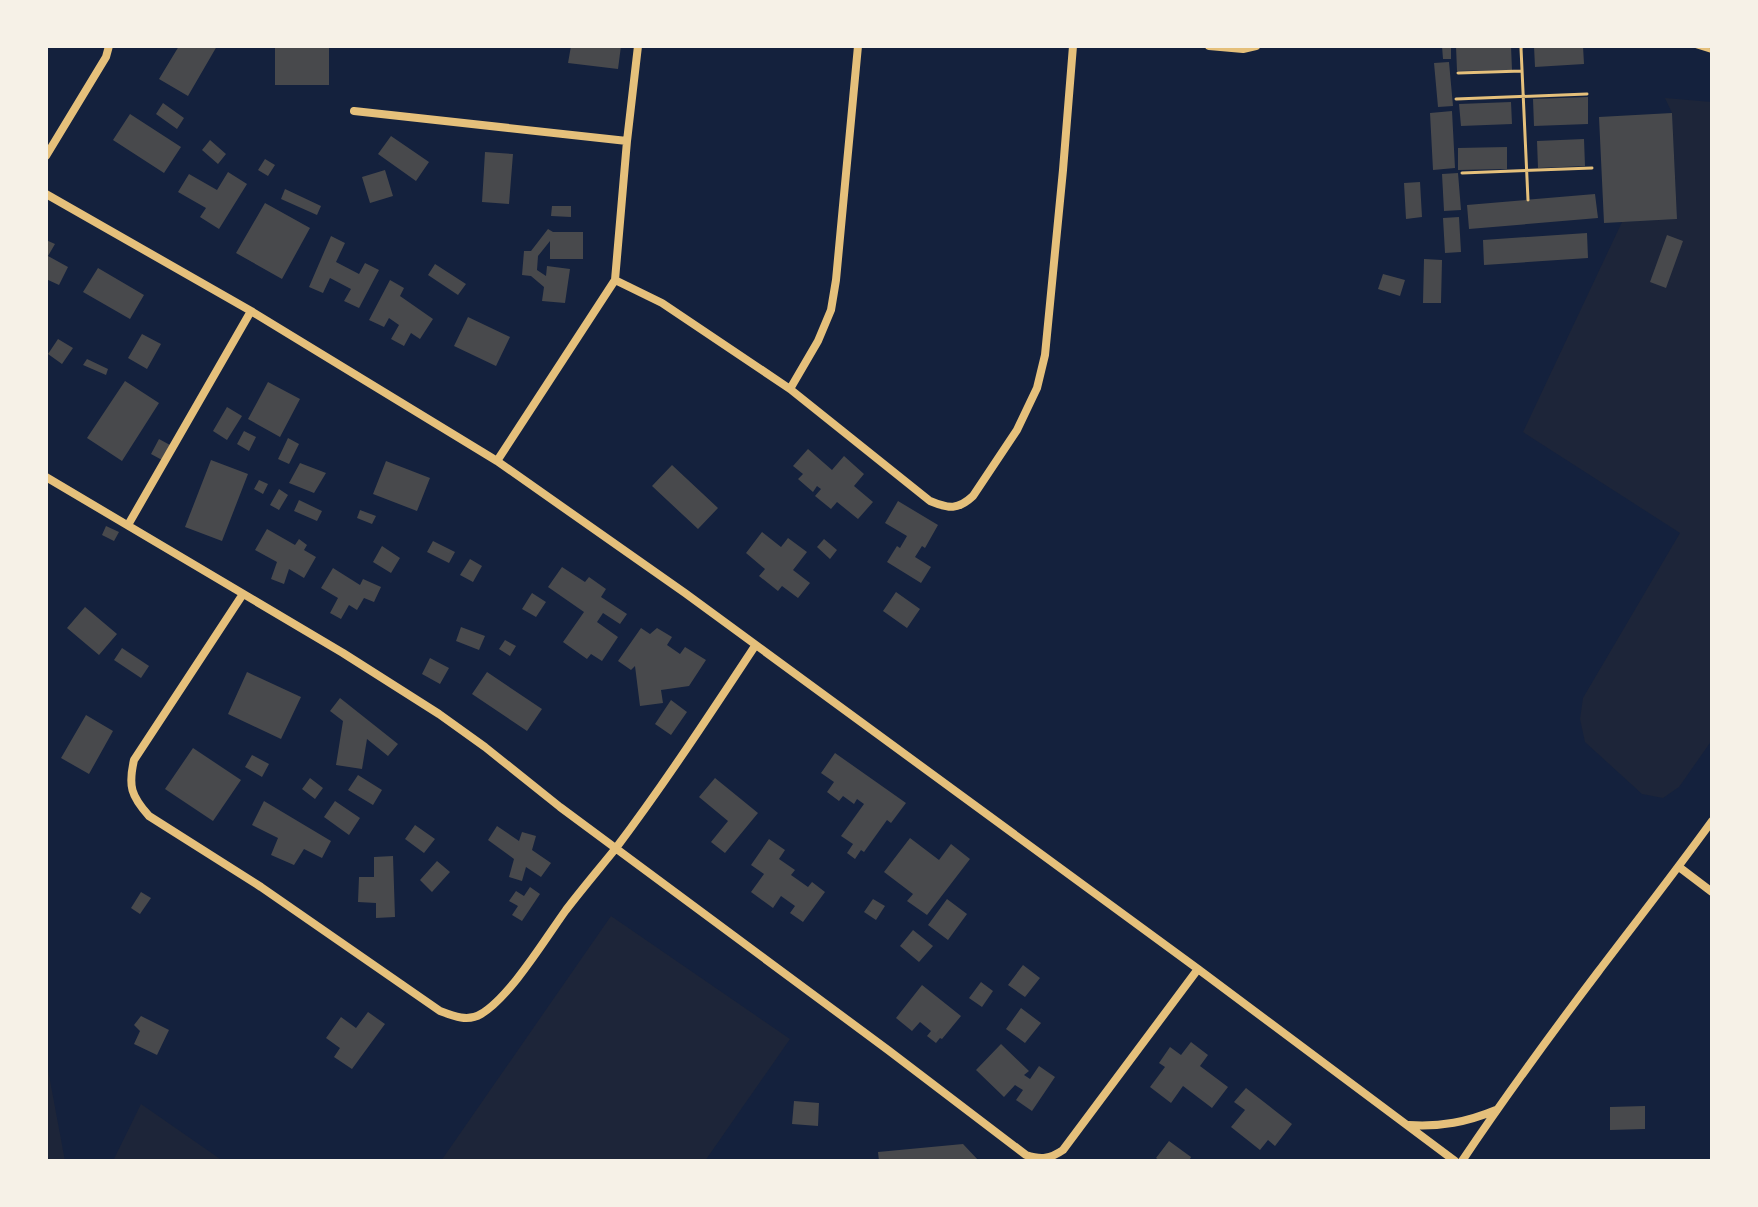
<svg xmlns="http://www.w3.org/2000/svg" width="1758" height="1207" font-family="Mulish,sans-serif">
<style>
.green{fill:#1d2539}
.building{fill:#48494c}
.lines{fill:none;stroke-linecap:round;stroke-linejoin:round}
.path{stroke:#e5c07b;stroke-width:3}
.service{stroke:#e5c07b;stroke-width:4}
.minor{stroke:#e5c07b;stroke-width:8}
</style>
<rect width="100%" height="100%" fill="#14213d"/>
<path class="green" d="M 1665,98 L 1712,102 L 1712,740 L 1679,787 L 1663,798 L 1642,794 L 1585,742 L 1580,719 L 1583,698 L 1680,533 L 1523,432 L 1622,222 L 1677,219 L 1672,113 Z
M 611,916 L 790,1039 L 705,1161 L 441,1161 Z
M 46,1059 L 65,1161 L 46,1161 Z
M 141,1104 L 223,1161 L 113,1161 Z"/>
<path class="building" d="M 179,46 L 217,46 L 188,96 L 159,79 Z
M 571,46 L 621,46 L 618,69 L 568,63 Z
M 1442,46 L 1451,46 L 1451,59 L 1443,59 Z
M 1456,46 L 1511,46 L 1512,70 L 1457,71 Z
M 1534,46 L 1583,46 L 1584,64 L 1535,67 Z
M 275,47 L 329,47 L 329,85 L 275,85 Z
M 1449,62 L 1453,106 L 1438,107 L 1434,63 Z
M 1588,97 L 1588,124 L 1534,126 L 1533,99 Z
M 1511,102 L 1512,124 L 1461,126 L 1459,104 Z
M 163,103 L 184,118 L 177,129 L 156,114 Z
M 1452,111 L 1455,168 L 1433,170 L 1430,113 Z
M 1672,113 L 1677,219 L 1604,223 L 1599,117 Z
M 130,114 L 181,147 L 164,173 L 113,140 Z
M 391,136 L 429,162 L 416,181 L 378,154 Z
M 1584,139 L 1585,166 L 1538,168 L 1537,141 Z
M 210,140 L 226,154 L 218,164 L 202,150 Z
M 1507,147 L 1507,169 L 1458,170 L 1458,148 Z
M 485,152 L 513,154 L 509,204 L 482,202 Z
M 265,159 L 275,165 L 268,176 L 258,170 Z
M 385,170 L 393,196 L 370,203 L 362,177 Z
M 228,172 L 247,184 L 219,229 L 200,217 L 206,208 L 178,192 L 189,174 L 217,190 Z
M 1458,173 L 1461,210 L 1444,211 L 1442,174 Z
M 1420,182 L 1422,217 L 1406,219 L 1404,183 Z
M 285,189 L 321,206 L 317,215 L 281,199 Z
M 1595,194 L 1598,218 L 1469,229 L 1467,205 Z
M 265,203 L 310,228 L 282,279 L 236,253 Z
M 552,206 L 571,206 L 571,217 L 551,216 Z
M 1459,217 L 1461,252 L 1445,253 L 1443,218 Z
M 548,229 L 553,232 L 583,232 L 583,259 L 550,259 L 550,241 L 538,256 L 537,270 L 546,276 L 547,266 L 570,269 L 565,303 L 542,301 L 544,287 L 531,276 L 522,275 L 524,251 L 531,251 Z
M 1587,233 L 1588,258 L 1484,265 L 1483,240 Z
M 1667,235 L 1683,241 L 1666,288 L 1650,282 Z
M 331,236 L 345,243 L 336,262 L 359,274 L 365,263 L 379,270 L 359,308 L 344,301 L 351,289 L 330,278 L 323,293 L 309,287 Z
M 46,240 L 55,244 L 48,256 L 68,267 L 59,285 L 46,279 Z
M 1424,259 L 1442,260 L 1441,303 L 1423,303 Z
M 435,264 L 466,284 L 458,295 L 428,275 Z
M 98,268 L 144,295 L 130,319 L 83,292 Z
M 1383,274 L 1405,280 L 1400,296 L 1378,289 Z
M 390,280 L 404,288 L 400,296 L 433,319 L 420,339 L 411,333 L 404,346 L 391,339 L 399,325 L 389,318 L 384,327 L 369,320 Z
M 468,317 L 510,337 L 496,366 L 454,346 Z
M 142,334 L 161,344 L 147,369 L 128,358 Z
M 58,339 L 73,348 L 62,364 L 48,354 Z
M 87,359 L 108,369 L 106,375 L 83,365 Z
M 125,381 L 159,403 L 122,461 L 87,438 Z
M 268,382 L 300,399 L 280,437 L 248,419 Z
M 227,407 L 242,416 L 227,440 L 213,431 Z
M 244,431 L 256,437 L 249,451 L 237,444 Z
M 288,438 L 299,444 L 289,464 L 278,459 Z
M 159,439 L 170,445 L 162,460 L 151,454 Z
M 808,449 L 832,470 L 844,456 L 864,474 L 854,486 L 873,502 L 858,519 L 837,502 L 831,509 L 815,496 L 821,489 L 817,486 L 813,492 L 798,479 L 803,474 L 793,466 Z
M 211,460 L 248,474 L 222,541 L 185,527 Z
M 386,461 L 430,478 L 417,511 L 373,494 Z
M 300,463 L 326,473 L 314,493 L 289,483 Z
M 672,465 L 718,508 L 698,529 L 652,486 Z
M 259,480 L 268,484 L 263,494 L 254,489 Z
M 279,489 L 288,495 L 279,510 L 270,505 Z
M 299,500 L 322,511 L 317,521 L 294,511 Z
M 898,501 L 938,525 L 925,548 L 922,546 L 915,557 L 931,567 L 921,583 L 887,562 L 897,546 L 900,548 L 907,536 L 885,523 Z
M 360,510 L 376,516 L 372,524 L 357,518 Z
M 106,526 L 119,532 L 114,541 L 102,535 Z
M 267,529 L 295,545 L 299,539 L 307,545 L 304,550 L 316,557 L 304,578 L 289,569 L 284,584 L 271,579 L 277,562 L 255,550 Z
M 762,532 L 781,547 L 788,538 L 807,552 L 793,570 L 810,583 L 798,598 L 782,586 L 778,591 L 759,576 L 765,569 L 746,553 Z
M 824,539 L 837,550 L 830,559 L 817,547 Z
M 433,541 L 455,552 L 449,563 L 427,552 Z
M 382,546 L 400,558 L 391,573 L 373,562 Z
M 470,559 L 482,566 L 473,582 L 460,575 Z
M 562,567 L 585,582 L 589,577 L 606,589 L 601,597 L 627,614 L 620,624 L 603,613 L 597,622 L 618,637 L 602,661 L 591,654 L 587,659 L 563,642 L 584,612 L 548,587 Z
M 333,568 L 360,585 L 363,579 L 381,587 L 374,602 L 364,598 L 357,610 L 349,605 L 341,619 L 330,613 L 338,598 L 321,588 Z
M 896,592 L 920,609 L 907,628 L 883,611 Z
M 532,593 L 546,602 L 536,617 L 522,609 Z
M 85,607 L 117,634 L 99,655 L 67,628 Z
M 461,627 L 485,636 L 479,650 L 456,641 Z
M 641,628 L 650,634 L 657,628 L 672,637 L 667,645 L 680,654 L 685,647 L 706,660 L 689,686 L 661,690 L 663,703 L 640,706 L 635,666 L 631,670 L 618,661 Z
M 505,640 L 516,646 L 510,656 L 499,649 Z
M 122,648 L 149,666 L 141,678 L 114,660 Z
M 430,658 L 449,668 L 440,684 L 422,674 Z
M 247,672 L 301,697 L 281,739 L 228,714 Z
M 487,672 L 542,709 L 527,731 L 472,694 Z
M 340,698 L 398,744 L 388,756 L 367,739 L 362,769 L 336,765 L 343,721 L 330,711 Z
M 671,700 L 687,712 L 671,735 L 655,724 Z
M 86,715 L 113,731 L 89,774 L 61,758 Z
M 193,748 L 241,780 L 213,821 L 165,789 Z
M 835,753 L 906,803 L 891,823 L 887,820 L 864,852 L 861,850 L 855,859 L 847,853 L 853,844 L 841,836 L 864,804 L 857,799 L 854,804 L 843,796 L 839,801 L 827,792 L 834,782 L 821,773 Z
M 252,755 L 269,764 L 262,777 L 245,767 Z
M 358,775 L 382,790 L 373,805 L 348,790 Z
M 310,778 L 323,788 L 315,799 L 302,789 Z
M 715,778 L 758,813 L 725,853 L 711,842 L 728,821 L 699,797 Z
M 264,801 L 331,841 L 322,858 L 304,849 L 294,865 L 271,855 L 278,838 L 252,825 Z
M 335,801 L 360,818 L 349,835 L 324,817 Z
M 415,825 L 435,839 L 424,853 L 405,839 Z
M 497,826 L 519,841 L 522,832 L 536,836 L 532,850 L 551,863 L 541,877 L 526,867 L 522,881 L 509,877 L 514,859 L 488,840 Z
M 910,838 L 939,860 L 951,844 L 970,859 L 927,915 L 907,901 L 913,894 L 884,872 Z
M 769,839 L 785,850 L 779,859 L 795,870 L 791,875 L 808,887 L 812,882 L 825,892 L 803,922 L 790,913 L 795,906 L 781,896 L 773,908 L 751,892 L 764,874 L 751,865 Z
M 393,856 L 395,917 L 376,918 L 376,903 L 358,902 L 359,877 L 374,877 L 374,857 Z
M 437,861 L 450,872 L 432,892 L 420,880 Z
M 530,887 L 540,894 L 522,921 L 512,915 L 518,906 L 509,901 L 516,891 L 524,896 Z
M 141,892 L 151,898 L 140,914 L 131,908 Z
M 873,899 L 885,906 L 876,920 L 864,912 Z
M 947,899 L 967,914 L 948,940 L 928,925 Z
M 913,930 L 933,946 L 919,962 L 900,946 Z
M 1023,965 L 1040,978 L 1025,997 L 1008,985 Z
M 981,982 L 993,991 L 982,1007 L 969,998 Z
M 922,985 L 961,1016 L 942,1039 L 940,1038 L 936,1043 L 927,1036 L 931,1031 L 920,1022 L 912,1031 L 896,1018 Z
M 1021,1008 L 1041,1023 L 1025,1043 L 1006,1029 Z
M 368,1012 L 385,1024 L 352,1069 L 334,1057 L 340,1048 L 326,1038 L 341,1017 L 356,1028 Z
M 141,1016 L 169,1030 L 157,1055 L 134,1044 L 140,1031 L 134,1025 Z
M 1191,1042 L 1208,1055 L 1200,1066 L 1228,1087 L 1212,1108 L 1183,1086 L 1171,1103 L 1150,1087 L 1165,1067 L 1159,1063 L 1170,1047 L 1181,1055 Z
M 1001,1044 L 1029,1071 L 1024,1075 L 1030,1079 L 1039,1066 L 1055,1077 L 1032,1111 L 1016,1100 L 1023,1090 L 1015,1085 L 1004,1097 L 976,1070 Z
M 1246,1088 L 1292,1124 L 1275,1146 L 1268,1140 L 1260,1150 L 1231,1127 L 1245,1110 L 1234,1102 Z
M 794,1101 L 819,1103 L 818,1126 L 792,1124 Z
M 1645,1106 L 1645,1129 L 1610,1130 L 1610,1107 Z
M 1169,1141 L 1191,1157 L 1189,1161 L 1160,1161 L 1156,1158 Z
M 963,1144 L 979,1161 L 879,1161 L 878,1152 Z"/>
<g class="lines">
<path class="path" d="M 1523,46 L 1521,48 L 1528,200
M 1458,73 L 1522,71
M 1456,99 L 1587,94
M 1462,173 L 1592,168"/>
<path class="service" d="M 1696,46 L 1712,51"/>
<path class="minor" d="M 1209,46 L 1243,49 L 1256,46
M 354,111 L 627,141
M 46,156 L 106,57 L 109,46
M 46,194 L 251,311 L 497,461 L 685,593 L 1198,969 L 1455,1161
M 615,280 L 662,303 L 790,389 L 930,501 C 949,509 958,510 973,496 L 1017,430 L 1037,388 L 1045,355 L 1063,170 L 1073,46
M 790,389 L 818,341 L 831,310 L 836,280 L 858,46
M 497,461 L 615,280 L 627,141 L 638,46
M 46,477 L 343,653 L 439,714 L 485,747 L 560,807 L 888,1050 L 1026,1155 C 1041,1160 1050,1159 1063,1150 L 1198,969
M 128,525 L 251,311
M 243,594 L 134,760 C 128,786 131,796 149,816 L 261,887 L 440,1011 C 453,1016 468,1022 481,1014 C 510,997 545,939 566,910 C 582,889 599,869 616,848 C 665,783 710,714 755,646
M 1679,867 L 1712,892
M 1409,1125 C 1441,1127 1467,1122 1496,1110
M 1462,1161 C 1505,1097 1551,1034 1598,972 C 1636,922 1675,872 1712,821"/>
</g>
<rect width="1758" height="1207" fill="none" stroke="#f6f1e7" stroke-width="96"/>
</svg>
